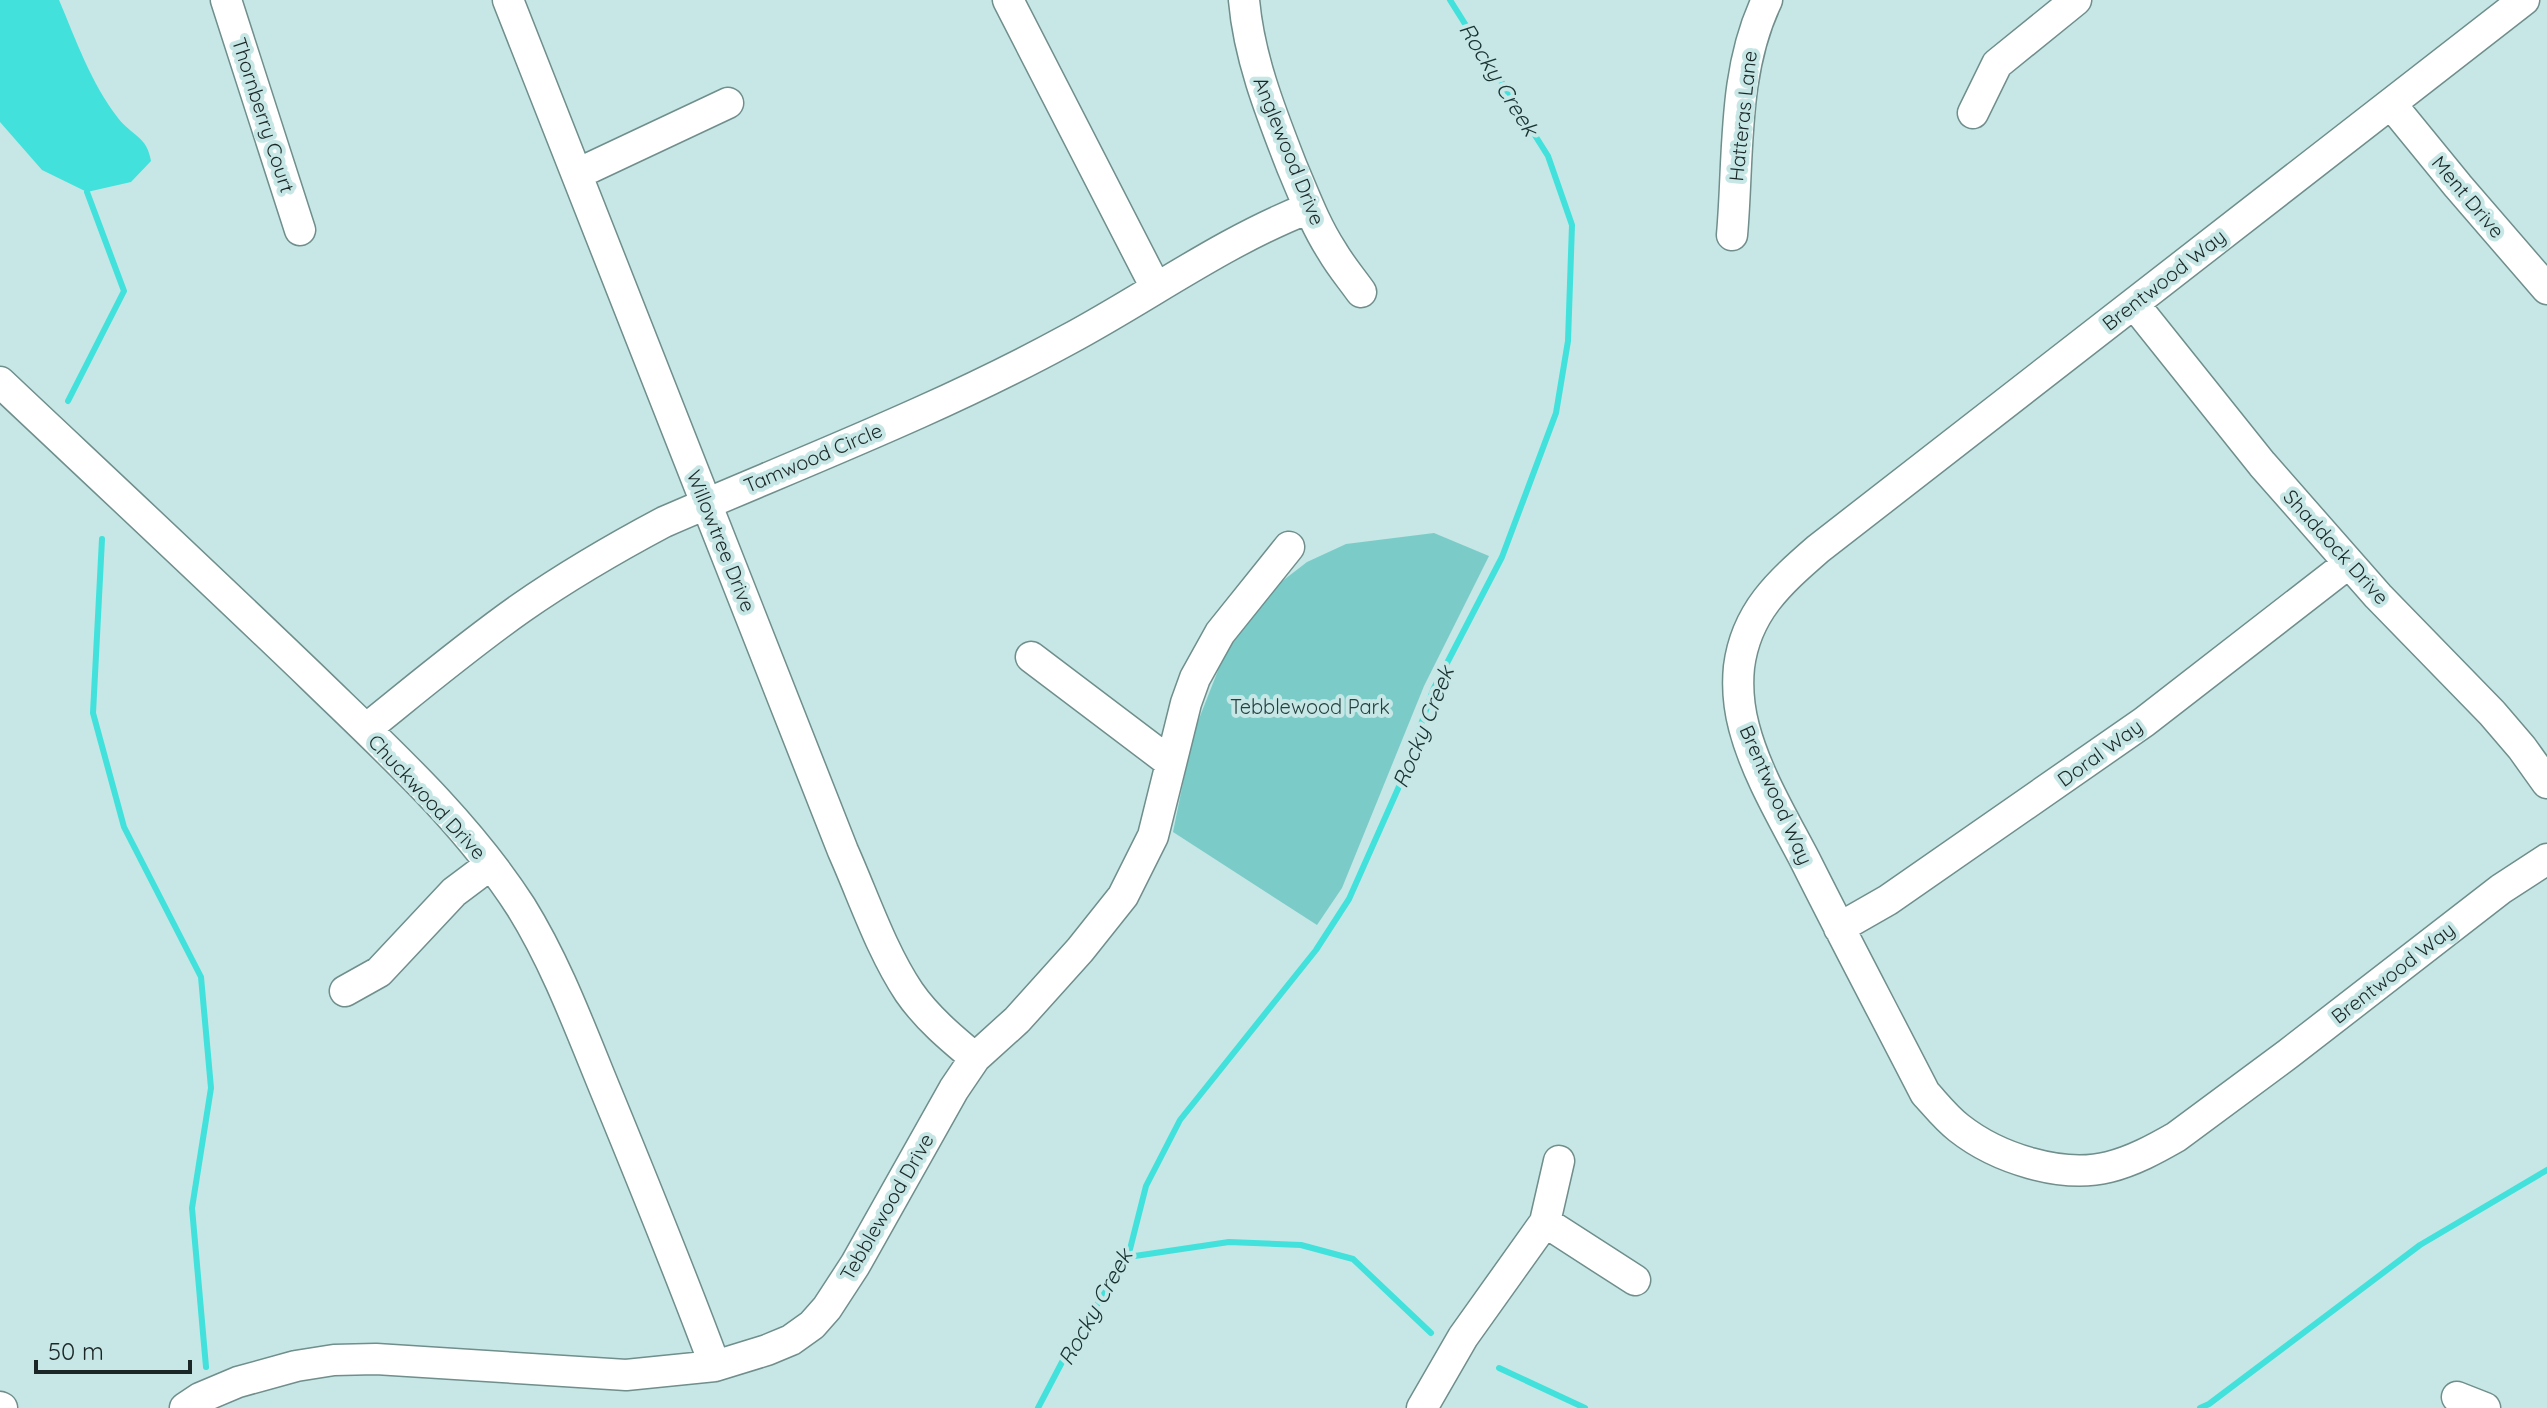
<svg xmlns="http://www.w3.org/2000/svg" width="2547" height="1408" font-family="Quicksand,sans-serif">
<style>
.green{fill:#7bccc8}
.water{fill:#42e1dc}
.lines{fill:none;stroke-linecap:round;stroke-linejoin:round}
.stream{stroke:#42e1dc;stroke-width:6}
.minor-casing{stroke:#6f8e8c;stroke-width:33}
.minor{stroke:#fff;stroke-width:30}
.labels{text-anchor:middle;stroke-width:8;stroke-linejoin:round;paint-order:stroke}
.street-label{font-size:20px;fill:#1b2727;stroke:#c6e7e5}
.park-label{font-size:20px;fill:#26403f;stroke:#c6e7e5}
.water-label{font-size:22px;font-style:italic;fill:#193231;stroke:#c6e7e5}
</style>
<rect width="100%" height="100%" fill="#c6e7e5"/>
<path class="green" d="M 1434,533 L 1489,556 L 1424,686 L 1342,888 L 1317,925 L 1173,832 L 1193,734 L 1230,640 L 1263,596 L 1307,562 L 1346,544 Z"/>
<path class="water" d="M 0,0 L 59,0 C 76,40 91,83 118,118 C 132,136 147,136 151,161 L 131,182 L 87,192 L 42,170 L 0,122 Z"/>
<g class="lines">
<path class="stream" d="M 68,401 L 124,291 L 87,192
M 102,539 L 93,713 L 124,827 L 201,977 L 211,1088 L 192,1208 L 206,1367
M 1128,1257 L 1229,1242 L 1301,1245 L 1353,1259 L 1431,1333
M 1499,1368 L 1585,1408
M 1038,1408 L 1072,1343 L 1128,1257 L 1146,1186 L 1180,1120 L 1316,950 L 1349,899 L 1401,782 L 1433,690 L 1502,557 L 1556,413 L 1568,341 L 1572,225 L 1548,156 L 1450,0
M 2200,1408 L 2209,1404 L 2420,1245 L 2547,1170"/>
<defs>
<path id="minor" d="M 226,0 L 300,230
M 508,0 L 843,851 C 864,898 881,950 909,992 C 927,1018 951,1038 975,1058
M 1008,0 L 1156,288
M 1244,0 C 1249,58 1271,113 1292,167 C 1304,195 1315,225 1332,251 C 1340,265 1351,278 1361,292
M 2524,0 L 1818,549 C 1779,583 1746,612 1739,667 C 1737,687 1739,708 1744,727 C 1756,773 1783,818 1805,860 C 1844,938 1885,1015 1925,1093 C 1936,1105 1946,1118 1959,1128 C 1997,1158 2062,1179 2109,1167 C 2133,1161 2155,1149 2176,1137 L 2288,1054 L 2501,889 L 2547,859
M 2391,104 L 2458,186 L 2547,289
M 1973,113 L 1997,64 L 2076,0
M 577,174 L 728,103
M 1732,235 C 1739,156 1732,73 1767,0
M 2134,304 L 2262,464 L 2378,596 L 2492,713 L 2522,748 L 2547,783
M 0,382 C 104,480 209,578 312,677 C 386,749 465,820 521,907 C 557,965 581,1031 607,1094 C 644,1184 681,1275 715,1366
M 1031,657 L 1171,763
M 366,729 C 417,688 467,646 521,608 C 567,576 615,548 664,522 C 800,463 939,410 1069,339 C 1149,296 1224,241 1309,208
M 1839,928 L 1888,900 L 2144,722 L 2349,563
M 345,991 L 379,972 L 454,892 L 490,865
M 1545,1222 L 1635,1280
M 2457,1397 L 2485,1408
M 0,1407 L 2,1408
M 185,1408 L 200,1398 L 238,1382 L 296,1366 L 334,1360 L 376,1359 L 626,1375 L 715,1366 L 767,1350 L 791,1340 L 812,1325 L 827,1308 L 855,1265 L 954,1089 L 975,1058 L 1017,1020 L 1080,950 L 1123,896 L 1153,836 L 1186,703 L 1195,678 L 1220,633 L 1289,547
M 1422,1408 L 1463,1337 L 1545,1222 L 1559,1161"/>
</defs>
<use href="#minor" class="minor-casing"/>
<use href="#minor" class="minor"/>
</g>
<g class="labels">
<g class="street-label">
<text transform="translate(263 115) rotate(72)" y="7">Thornberry Court</text>
<text transform="translate(1743 116) rotate(-84)" y="7">Hatteras Lane</text>
<text transform="translate(1289 151) rotate(68)" y="7">Anglewood Drive</text>
<text transform="translate(2468 197) rotate(50)" y="7">Ment Drive</text>
<text transform="translate(2164 280) rotate(-38)" y="7">Brentwood Way</text>
<text transform="translate(813 458) rotate(-23)" y="7">Tamwood Circle</text>
<text transform="translate(721 541) rotate(68)" y="7">Willowtree Drive</text>
<text transform="translate(2336 547) rotate(48)" y="7">Shaddock Drive</text>
<text transform="translate(2100 753) rotate(-36)" y="7">Doral Way</text>
<text transform="translate(1776 795) rotate(66)" y="7">Brentwood Way</text>
<text transform="translate(427 797) rotate(47)" y="7">Chuckwood Drive</text>
<text transform="translate(2393 973) rotate(-38)" y="7">Brentwood Way</text>
<text transform="translate(887 1207) rotate(-60)" y="7">Tebblewood Drive</text>
</g>
<g class="park-label">
<text x="1310" y="714">Tebblewood Park</text>
</g>
<g class="water-label">
<text transform="translate(1499 79) rotate(58)" y="8">Rocky Creek</text>
<text transform="translate(1423 727) rotate(-68)" y="8">Rocky Creek</text>
<text transform="translate(1095 1307) rotate(-61)" y="8">Rocky Creek</text>
</g>
</g>
<path d="M36 1360v12h154v-12" fill="none" stroke="#1b2727" stroke-width="4"/>
<text x="48" y="1360" font-size="24" fill="#1b2727" stroke="#c6e7e5" stroke-width="6" paint-order="stroke">50 m</text>
</svg>
